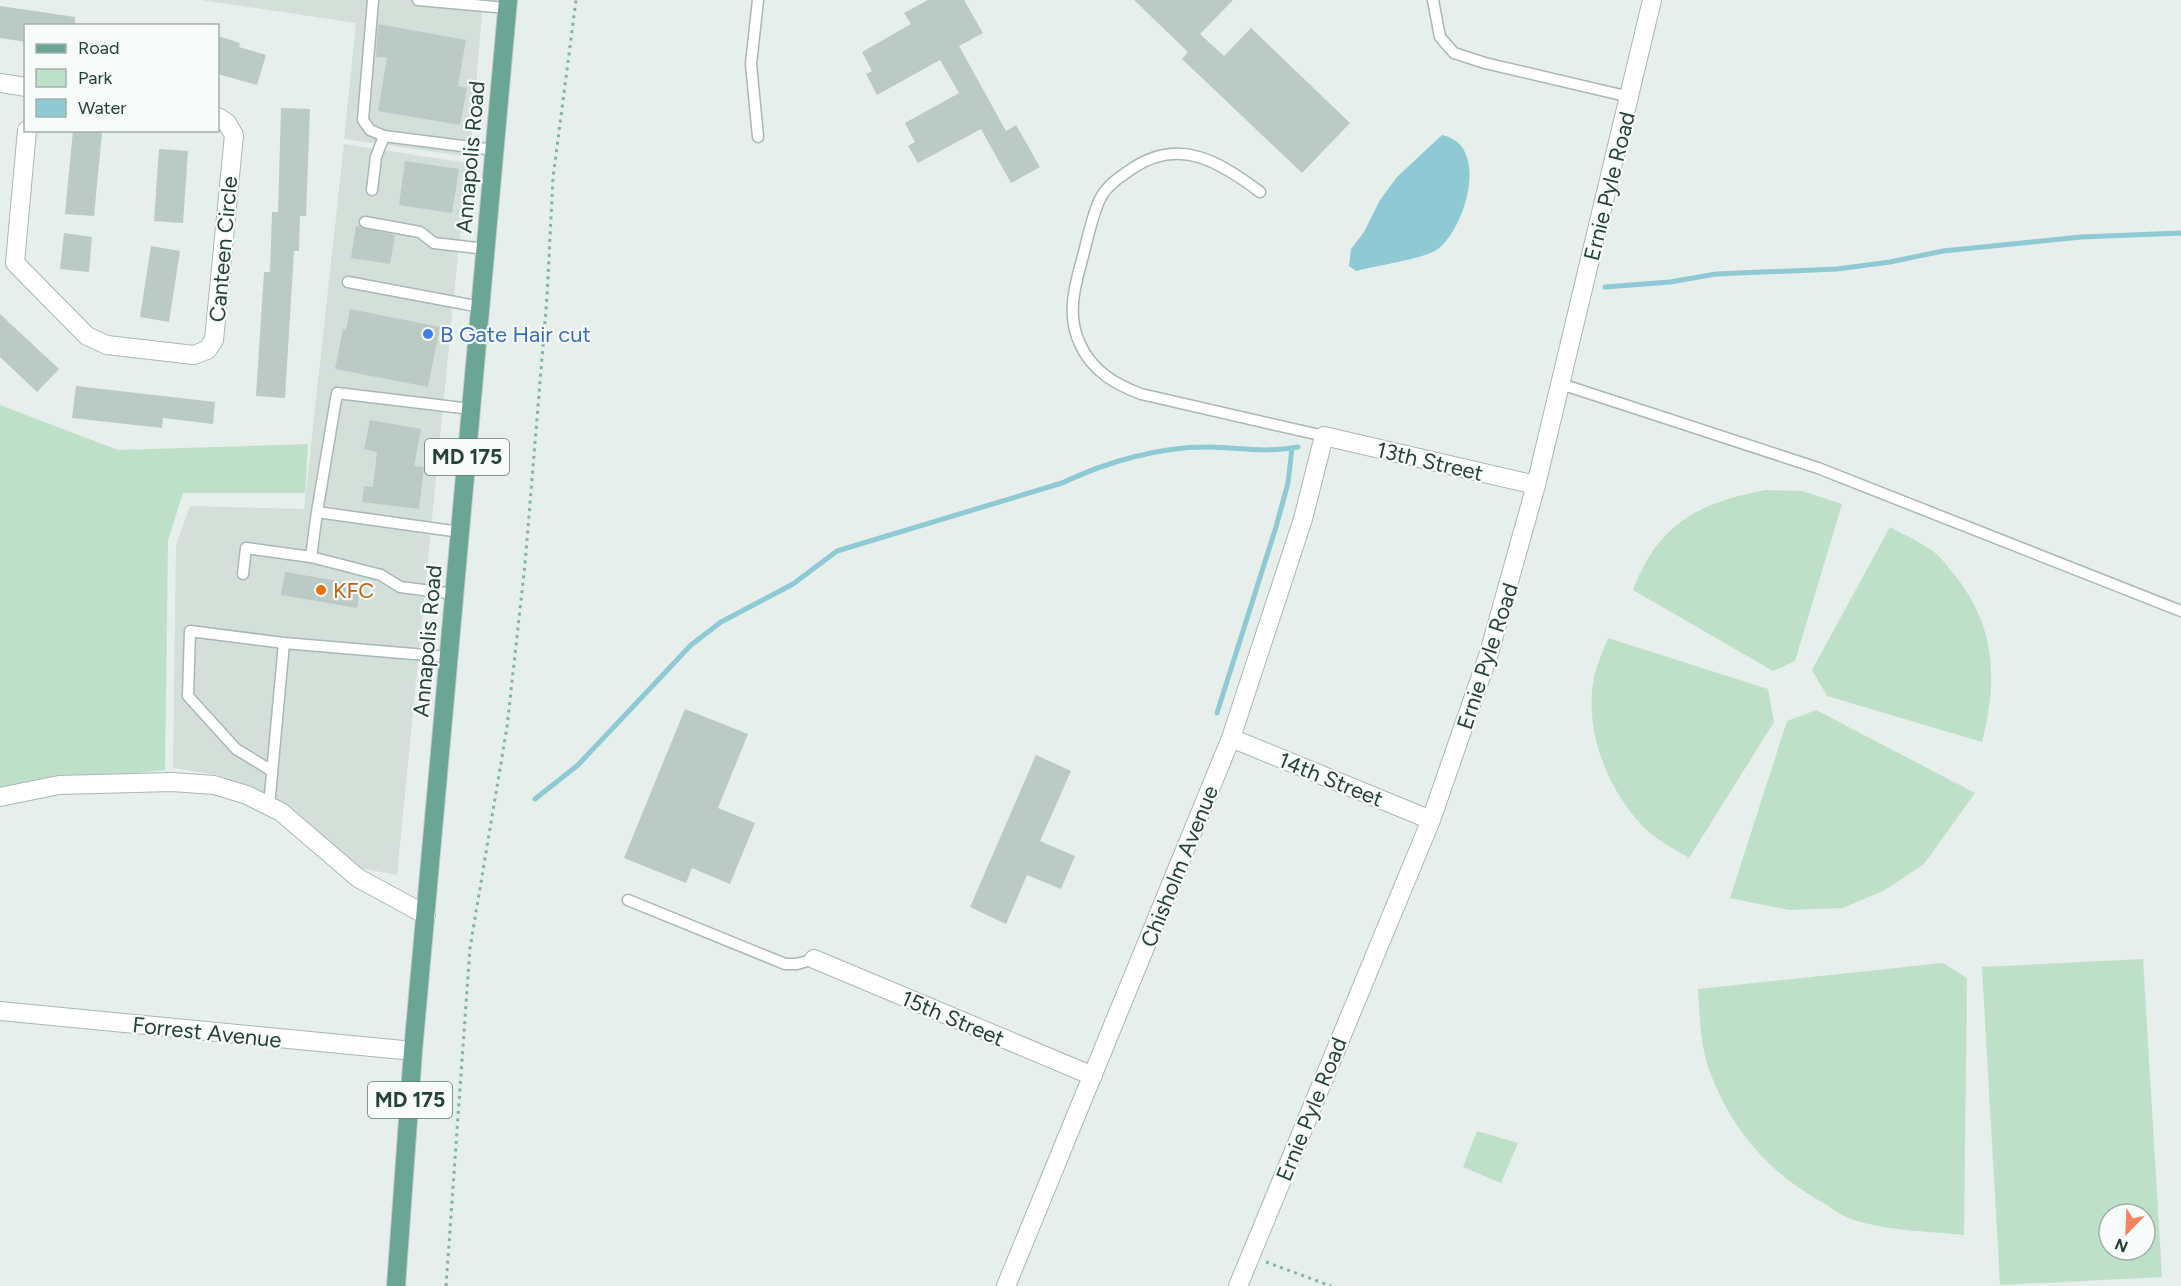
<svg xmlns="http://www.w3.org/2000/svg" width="2181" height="1286" font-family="Figtree,sans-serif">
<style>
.built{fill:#d4dfda}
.green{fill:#bfe0c8;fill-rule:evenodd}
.water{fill:#8ec9d4}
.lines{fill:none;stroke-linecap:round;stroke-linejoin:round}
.stream{stroke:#8ec9d4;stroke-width:5}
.building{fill:#bbcac4}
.lane-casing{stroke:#a8b8b2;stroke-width:13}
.street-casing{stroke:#a8b8b2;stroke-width:20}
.primary-casing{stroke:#c2cac8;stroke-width:20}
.path{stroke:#86b3a5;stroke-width:3;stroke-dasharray:3 4.5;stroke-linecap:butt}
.lane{stroke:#fff;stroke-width:10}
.street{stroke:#fff;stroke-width:18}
.primary{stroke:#6aa596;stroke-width:18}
.shop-dot{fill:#3f7fe0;stroke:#f7fbf9;stroke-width:2}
.food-dot{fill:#e8710a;stroke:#f7fbf9;stroke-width:2}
.labels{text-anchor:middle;stroke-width:4.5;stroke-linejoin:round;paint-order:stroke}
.shield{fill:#f7fbf9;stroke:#637a73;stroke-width:1.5}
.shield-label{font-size:21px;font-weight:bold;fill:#24423a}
.street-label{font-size:22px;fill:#24423a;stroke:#f7fbf9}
.shop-label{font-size:22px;fill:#366cbe;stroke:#f7fbf9;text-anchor:start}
.food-label{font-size:22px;fill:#c56008;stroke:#f7fbf9;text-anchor:start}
</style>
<rect width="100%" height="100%" fill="#e6efeb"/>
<path class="built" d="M 201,0 L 483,0 L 470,157 L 344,139 L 356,23 Z
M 344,144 L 467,163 L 397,875 L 354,867 L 262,794 L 218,775 L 173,768 L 176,545 L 190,506 L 304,509 Z"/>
<path class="green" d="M 0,405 L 118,450 L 308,444 L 305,493 L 183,493 L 168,540 L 165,770 L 0,789 Z
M 1765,490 L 1802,491 L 1842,504 L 1795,661 L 1773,671 L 1633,590 C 1658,524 1698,503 1765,490 Z
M 1890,527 C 1904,535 1921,542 1934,552 C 1941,557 1947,566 1952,572 C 1996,624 1998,679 1982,742 L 1827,696 L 1812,670 Z
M 1608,638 L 1768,689 L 1774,722 L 1689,858 C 1676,850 1662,843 1650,833 C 1610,797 1583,732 1594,677 C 1597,664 1603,651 1608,638 Z
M 1816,710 L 1975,793 L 1924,864 L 1885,890 L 1843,908 L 1789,910 L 1730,898 L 1787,721 Z
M 2143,959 L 2162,1277 L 2000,1285 L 1982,967 ZM 2109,1214 L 2145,1214 L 2145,1250 L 2109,1250 Z
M 1943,963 L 1967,978 L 1964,1235 C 1927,1231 1886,1231 1851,1219 C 1842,1216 1834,1210 1827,1205 C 1772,1175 1734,1134 1711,1075 C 1700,1048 1700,1017 1698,989 Z
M 1477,1131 L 1518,1143 L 1501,1183 L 1463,1167 Z"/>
<path class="water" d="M 1442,135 C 1493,145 1463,237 1433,252 C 1412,261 1379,265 1356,271 L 1349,266 L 1351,249 L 1364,232 L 1380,200 L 1397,177 Z"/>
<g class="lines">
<path class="stream" d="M 1605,287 L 1670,282 L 1716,274 L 1837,269 L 1890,262 L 1943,251 L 2081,237 L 2181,233
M 1217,713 L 1276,527 L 1288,483 L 1292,448
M 535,799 L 578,765 L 691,645 L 721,622 L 793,584 L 837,551 L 1062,483 C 1106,462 1161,446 1210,447 C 1244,448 1263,453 1298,447"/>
</g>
<path class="building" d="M 928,0 L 964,0 L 983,33 L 959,46 L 1006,131 L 1016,125 L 1040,167 L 1011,183 L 981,129 L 918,163 L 908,146 L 915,142 L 905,123 L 959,93 L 940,60 L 877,95 L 866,74 L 872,71 L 862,52 L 911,24 L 904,13 Z
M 1134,0 L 1233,0 L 1200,34 L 1224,56 L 1251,28 L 1350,123 L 1302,173 L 1182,59 L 1188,52 Z
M 0,6 L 75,17 L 75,26 L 26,26 L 26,42 L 0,38 Z
M 378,24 L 466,40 L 458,86 L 467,88 L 460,125 L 378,111 L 387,58 L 376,57 Z
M 218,36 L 240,43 L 239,47 L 266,55 L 257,85 L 218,74 Z
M 281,108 L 310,109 L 306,216 L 300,216 L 299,251 L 294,251 L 285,398 L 256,396 L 264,272 L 270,272 L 272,212 L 278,212 Z
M 73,130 L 102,132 L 94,216 L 65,214 Z
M 159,149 L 188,151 L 183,223 L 154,221 Z
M 405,161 L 459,169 L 452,213 L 399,205 Z
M 356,226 L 395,235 L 390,264 L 351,258 Z
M 64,233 L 92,237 L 89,272 L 60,269 Z
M 151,246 L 180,251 L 169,322 L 140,317 Z
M 350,309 L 440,327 L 428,387 L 335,369 L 343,329 L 346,330 Z
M 0,314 L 59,369 L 37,392 L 0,357 Z
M 76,386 L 215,402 L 213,424 L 163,418 L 162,428 L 72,418 Z
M 370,420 L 421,429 L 414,466 L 424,467 L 419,509 L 362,502 L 364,486 L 373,487 L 377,452 L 364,449 Z
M 285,572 L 361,585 L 357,608 L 281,595 Z
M 685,709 L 748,734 L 718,808 L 755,823 L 730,884 L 692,868 L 686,883 L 624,858 Z
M 1036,755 L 1071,771 L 1040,841 L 1075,856 L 1061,889 L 1027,875 L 1006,924 L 970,907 Z"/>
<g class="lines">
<defs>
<path id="lane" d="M 373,0 L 363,120 L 370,130 L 384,136
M 418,0 L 507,8
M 758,0 L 751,64 L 758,137
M 1433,0 L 1440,37 L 1454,53 L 1485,63 L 1630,97
M 372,190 L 376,157 L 384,136 L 494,150
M 1260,192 C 1220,162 1180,137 1133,168 C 1120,177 1107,185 1100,199 C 1092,216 1088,237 1083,256 C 1075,285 1066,315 1080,344 C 1092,371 1115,384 1141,394 L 1324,436
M 365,222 L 420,232 L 434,243 L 486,249
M 348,282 L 481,307
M 1561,384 L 1818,468 L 2181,611
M 317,512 L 337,393 L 471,409
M 243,574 L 246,548 L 311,557
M 455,594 L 400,587 L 381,575 L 311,557 L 317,512 L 460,532
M 272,771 L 236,749 L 188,696 L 190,631 L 284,643
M 269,806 L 284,643 L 449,657
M 628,900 L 785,964 L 797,964 L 814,959"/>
<path id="street" d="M 0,83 L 26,87
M 27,130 L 15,263 L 87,336 L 107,345 L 194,355 L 207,350 L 214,340 L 234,135 L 227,123 L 218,117
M 1231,738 L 1431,820
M 0,797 L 59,785 L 172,782 L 214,785 L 247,795 L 281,812 L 358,878 L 426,915
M 814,959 L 1093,1076
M 0,1011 L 413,1051
M 1006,1286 L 1231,738 L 1303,519 L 1324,436 L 1536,485
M 1238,1286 L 1431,820 L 1489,653 L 1536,485 L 1652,0"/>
<path id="primary" d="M 396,1286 L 413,1051 L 508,0"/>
</defs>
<use href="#lane" class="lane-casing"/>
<use href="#street" class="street-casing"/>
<use href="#primary" class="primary-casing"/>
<path class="path" d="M 1266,1262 L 1331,1286
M 446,1286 L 470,948 L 507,727 L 525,564 L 547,297 L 553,178 L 576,0"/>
<use href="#lane" class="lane"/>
<use href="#street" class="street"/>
<use href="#primary" class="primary"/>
</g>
<circle class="shop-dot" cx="428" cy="334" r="6"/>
<circle class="food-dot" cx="321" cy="590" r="6"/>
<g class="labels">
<g class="shield">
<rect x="425" y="439" width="84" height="36" rx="4.5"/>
<rect x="368" y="1082" width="84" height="36" rx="4.5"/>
</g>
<g class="shield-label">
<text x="467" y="464">MD 175</text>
<text x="410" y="1107">MD 175</text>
</g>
<g class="street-label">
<text transform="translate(470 157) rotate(-85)" y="8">Annapolis Road</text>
<text transform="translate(1609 186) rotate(-76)" y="8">Ernie Pyle Road</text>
<text transform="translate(223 249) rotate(-85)" y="8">Canteen Circle</text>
<text transform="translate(1430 461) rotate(13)" y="8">13th Street</text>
<text transform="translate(427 641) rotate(-85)" y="8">Annapolis Road</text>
<text transform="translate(1487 656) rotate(-72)" y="8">Ernie Pyle Road</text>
<text transform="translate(1331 779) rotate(22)" y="8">14th Street</text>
<text transform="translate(1179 866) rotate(-68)" y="8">Chisholm Avenue</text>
<text transform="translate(953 1018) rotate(23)" y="8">15th Street</text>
<text transform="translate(207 1032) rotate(6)" y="8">Forrest Avenue</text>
<text transform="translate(1311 1109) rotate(-68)" y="8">Ernie Pyle Road</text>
</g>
<g class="shop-label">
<text x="440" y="342">B Gate Hair cut</text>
</g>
<g class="food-label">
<text x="333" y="598">KFC</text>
</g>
</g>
<rect x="24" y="24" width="195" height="108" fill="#f7fbf9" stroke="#a3b1ad" stroke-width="1.5"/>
<rect x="36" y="44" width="30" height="9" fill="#6aa596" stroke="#a3b1ad" stroke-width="1.5"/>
<text x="78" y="54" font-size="18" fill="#24423a">Road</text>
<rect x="36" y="69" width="30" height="18" fill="#bfe0c8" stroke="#a3b1ad" stroke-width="1.5"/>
<text x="78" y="84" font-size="18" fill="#24423a">Park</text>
<rect x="36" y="99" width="30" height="18" fill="#8ec9d4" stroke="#a3b1ad" stroke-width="1.5"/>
<text x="78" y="114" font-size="18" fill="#24423a">Water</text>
<g transform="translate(2127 1232) rotate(203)"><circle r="28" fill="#f7fbf9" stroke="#a3b1ad" stroke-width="1.5"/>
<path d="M0-4.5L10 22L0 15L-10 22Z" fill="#f4845f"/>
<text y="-9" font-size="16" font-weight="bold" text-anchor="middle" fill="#24423a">N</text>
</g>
</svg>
